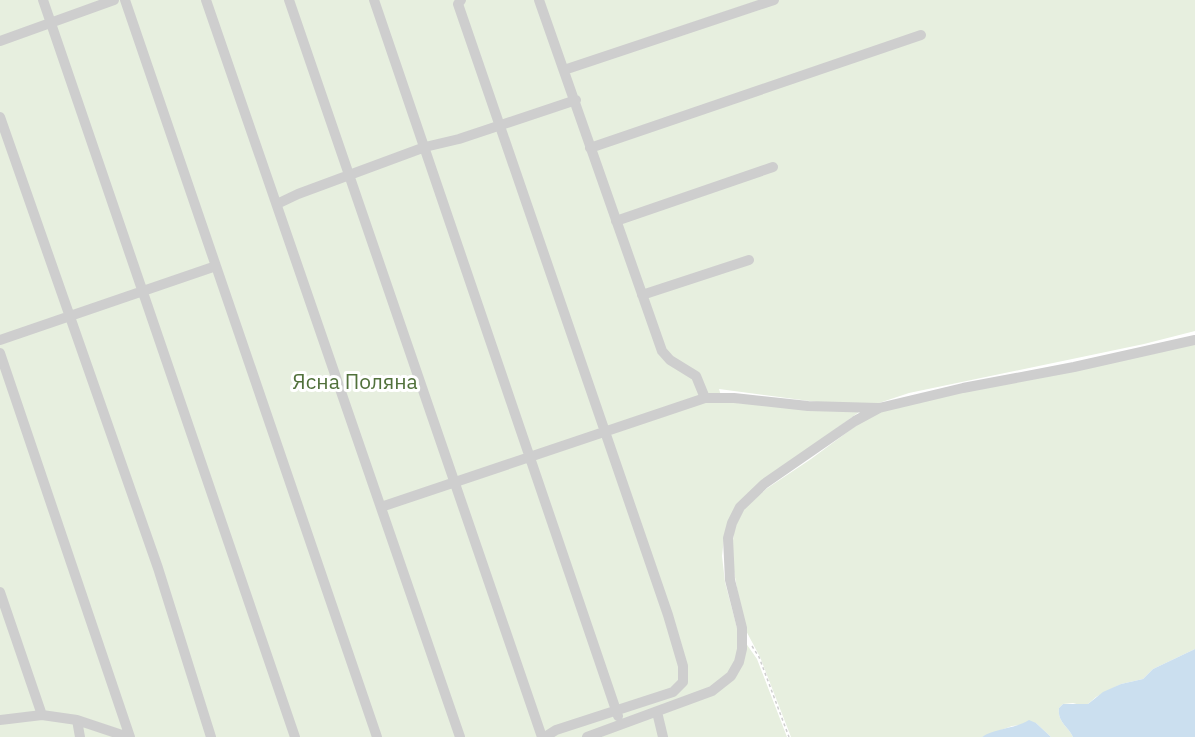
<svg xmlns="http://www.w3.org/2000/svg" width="1195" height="737" font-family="'IBM Plex Sans',sans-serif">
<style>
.green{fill:#e7efdf}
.water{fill:#cbdfef}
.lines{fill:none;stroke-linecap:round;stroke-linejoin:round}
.path{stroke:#cecece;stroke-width:1.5;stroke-dasharray:3 3;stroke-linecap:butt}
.minor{stroke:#cecece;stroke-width:10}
.labels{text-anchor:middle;stroke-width:6;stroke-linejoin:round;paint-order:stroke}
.park-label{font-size:21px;fill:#51713b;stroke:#fff}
</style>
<rect width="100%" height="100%" fill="#fff"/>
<path class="green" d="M 0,0 L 1195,0 L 1195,331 L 1144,344 L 909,393 L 879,403 L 825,403 L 719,389 L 723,402 L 859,412 L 763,482 L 724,538 L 722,556 L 725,582 L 738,632 L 757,659 L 787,737 L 0,737 Z
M 1195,343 L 1195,649 L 1153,669 L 1143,679 L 1121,684 L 1096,697 L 1088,704 L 1084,706 L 1073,703 L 1063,704 L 1059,708 C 1057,722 1068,726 1073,737 L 1051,737 L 1036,723 L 1012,726 L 982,737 L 791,737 L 760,657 L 744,627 L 731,555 L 735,525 L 743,510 L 766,489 L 811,459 L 861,422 L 880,412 L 911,402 Z"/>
<path class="water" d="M 1195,649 L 1195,737 L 1073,737 C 1068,726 1057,722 1059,708 L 1063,704 L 1088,704 L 1103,692 L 1121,684 L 1143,679 L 1153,669 Z
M 1029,720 L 1036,723 L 1051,737 L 982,737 C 996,728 1015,729 1029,720 Z"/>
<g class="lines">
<path class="path" d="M 752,646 L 759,657 L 789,737"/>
<path class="minor" d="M 43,0 L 295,737
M 125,0 L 377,737
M 206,0 L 460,737
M 289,0 L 542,737
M 374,0 L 618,716
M 461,0 L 458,4 L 668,615 L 683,666 L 683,682 L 673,692 L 556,730 L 545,737
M 0,41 L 114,0
M 564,70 L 774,0
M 0,117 L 158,568 L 211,737
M 590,148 L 921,35
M 277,204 L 298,194 L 425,147 L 459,139 L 576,100
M 616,221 L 773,167
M 642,295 L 749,260
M 0,340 L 216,266
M 0,353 L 130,737
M 705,398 L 734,398 L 808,406 L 878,408
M 381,507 L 705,398 L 696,376 L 670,360 L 662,351 C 621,234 580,117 539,0
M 0,592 L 42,715
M 657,712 L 663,737
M 0,720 L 42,715 L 77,720 L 128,737
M 77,720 L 80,737
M 587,737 L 712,691 L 731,676 L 739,662 L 742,649 L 742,628 L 730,580 L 728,538 L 732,523 L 740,507 L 764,484 L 855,421 L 879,408 L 963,388 L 1074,367 L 1195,340"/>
</g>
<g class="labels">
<g class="park-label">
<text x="355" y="389">Ясна Поляна</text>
</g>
</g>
</svg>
